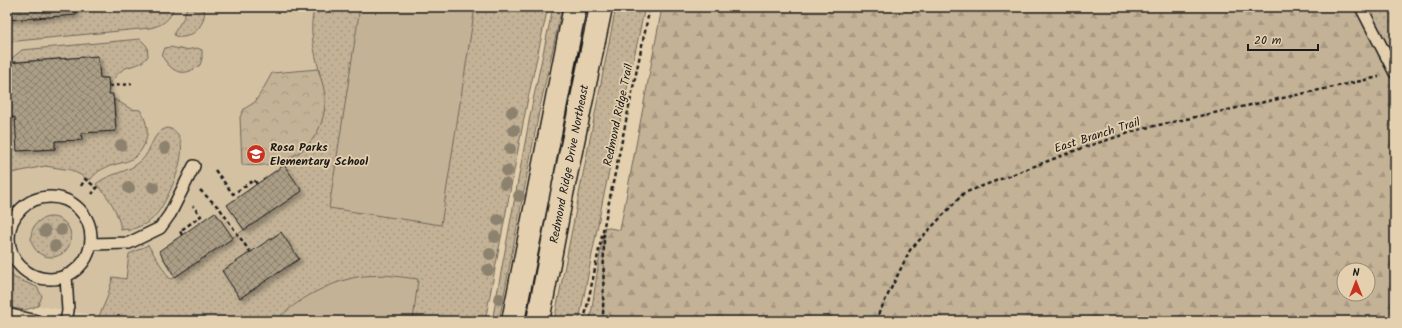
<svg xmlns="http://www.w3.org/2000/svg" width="1402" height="328" font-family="Kalam,sans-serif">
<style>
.built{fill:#d3c1a2}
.grass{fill:url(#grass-dots);stroke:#706759}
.forest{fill:url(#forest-firs);stroke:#706759;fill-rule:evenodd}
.park{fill:url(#park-crowns);stroke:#706759}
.pitch{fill:#c3b296;stroke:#706759}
.building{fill:url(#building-cross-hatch);stroke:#1c1c1c;filter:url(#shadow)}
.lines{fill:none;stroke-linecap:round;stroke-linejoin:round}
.service-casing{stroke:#1c1c1c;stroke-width:14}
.tertiary-casing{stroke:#1c1c1c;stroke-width:25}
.path{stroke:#1c1c1c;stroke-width:2.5;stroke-dasharray:4 3;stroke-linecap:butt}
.service{stroke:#e4d0ae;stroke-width:11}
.tertiary{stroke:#e4d0ae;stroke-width:22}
.tree{fill:#8d826e}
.labels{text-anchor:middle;stroke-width:3.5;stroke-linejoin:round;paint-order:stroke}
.street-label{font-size:12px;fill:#1c1c1c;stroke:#e4d0ae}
.poi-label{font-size:12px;font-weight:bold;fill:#1c1c1c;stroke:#e4d0ae;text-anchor:start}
</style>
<defs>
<pattern id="grass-dots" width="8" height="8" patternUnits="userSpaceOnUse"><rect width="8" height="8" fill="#c3b296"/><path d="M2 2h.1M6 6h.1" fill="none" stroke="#a79881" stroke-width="1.8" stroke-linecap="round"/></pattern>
<pattern id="forest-firs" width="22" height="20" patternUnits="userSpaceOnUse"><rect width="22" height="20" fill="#c3b296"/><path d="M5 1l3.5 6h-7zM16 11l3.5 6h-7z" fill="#a79881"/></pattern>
<pattern id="park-crowns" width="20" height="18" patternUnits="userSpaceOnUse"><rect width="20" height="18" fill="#c3b296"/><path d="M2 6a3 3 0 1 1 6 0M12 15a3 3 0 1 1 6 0" fill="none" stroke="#a79881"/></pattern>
<pattern id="building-cross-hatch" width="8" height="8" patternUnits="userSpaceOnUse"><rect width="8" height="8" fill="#ac9e86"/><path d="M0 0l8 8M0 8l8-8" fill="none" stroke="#8b806d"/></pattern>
<filter id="shadow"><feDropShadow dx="3.5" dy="3.5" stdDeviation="2" flood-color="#0004"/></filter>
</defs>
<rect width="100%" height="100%" fill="#e4d0ae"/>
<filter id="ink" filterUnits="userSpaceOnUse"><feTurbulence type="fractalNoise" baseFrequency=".025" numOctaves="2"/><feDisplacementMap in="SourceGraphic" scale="8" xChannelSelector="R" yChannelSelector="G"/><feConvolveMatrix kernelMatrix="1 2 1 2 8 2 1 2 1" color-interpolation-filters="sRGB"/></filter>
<g filter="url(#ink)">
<path class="built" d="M 7,7 L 533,7 L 474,321 L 97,321 L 97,316 L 7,300 Z"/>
<path class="grass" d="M 174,7 C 170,20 163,25 150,28 L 7,42 L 7,20 L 76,15 L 76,8 Z
M 187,7 L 204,7 C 208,23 191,42 175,36 L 174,33 L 184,17 Z
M 315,7 L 548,7 L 527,103 L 485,321 L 97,321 L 107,298 L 113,277 L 126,279 L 129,254 L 148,245 L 169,278 L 172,279 L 301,191 L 284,165 L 290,163 L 288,159 C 302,152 310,143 317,129 C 338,89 301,48 315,7 Z
M 553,7 L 562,7 L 540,107 L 499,321 L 492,321 L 532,105 Z
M 581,7 L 593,7 L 531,321 L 520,321 Z
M 616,7 L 645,7 L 603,199 L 579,321 L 554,321 Z
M 1366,7 L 1395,7 L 1395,73 Z
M 140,39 L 147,46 L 148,56 C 141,66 135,64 126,68 C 119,71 114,78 109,84 L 108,78 L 100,78 L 98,56 L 11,62 L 12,58 L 22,50 Z
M 170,47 L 185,50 L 197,48 L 202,50 L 202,59 L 200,65 C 184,78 172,73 162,56 L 165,48 Z
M 114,99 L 131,109 L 140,110 C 146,120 149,129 146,140 C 136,168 119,159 99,171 C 96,173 93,177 90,180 L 71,170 L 45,166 L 7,174 L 7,136 L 9,136 L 8,118 L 15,117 L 17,151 L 55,149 L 55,141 L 81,140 L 81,133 L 116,131 Z
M 167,128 C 200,133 168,202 155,216 C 149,224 137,227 128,231 L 128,229 L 121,230 C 118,211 109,197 96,184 C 109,173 128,173 141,161 C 152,151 151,133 167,128 Z
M31 237a20 20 0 1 1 40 0a20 20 0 1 1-40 0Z
M 604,227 L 603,321 L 590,321 Z
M 7,269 L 15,278 L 37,287 L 42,296 L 38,306 L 25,310 L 7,307 Z"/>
<path class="forest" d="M 662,7 L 1354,7 L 1395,73 L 1395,321 L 603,321 L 604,227 L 620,230 ZM 1344,270 L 1368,270 L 1368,294 L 1344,294 Z"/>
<path class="park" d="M 318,69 C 321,78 324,87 325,96 C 327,145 287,170 242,165 L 240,117 L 244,109 L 255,102 L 262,91 L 272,73 Z"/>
<path class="pitch" d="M 360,7 L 475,7 L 441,225 L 329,208 Z
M 385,275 L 418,279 L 413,321 L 276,321 C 297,299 328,283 357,277 C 366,275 376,276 385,275 Z"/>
<path class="building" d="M 7,7 L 85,7 L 76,8 L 76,15 L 7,20 Z
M 98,56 L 100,78 L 108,78 L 109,94 L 113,94 L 116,131 L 81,133 L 82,140 L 55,141 L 55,149 L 17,151 L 15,117 L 8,118 L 9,136 L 7,136 L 7,63 Z
M 284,165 L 302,191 L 244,230 L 227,205 Z
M 215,212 L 233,238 L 175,277 L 159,251 Z
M 281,232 L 299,259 L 240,298 L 222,271 Z"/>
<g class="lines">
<defs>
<path id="service" d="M 1361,7 L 1395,73
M9 238a41 41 0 1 1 82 0a41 41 0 1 1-82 0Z
M 91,244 L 129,243 L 160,228 L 170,214 L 194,166
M 7,314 L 37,321
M 66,321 L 68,311 L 66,275"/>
<path id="tertiary" d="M 513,321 L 575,7
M 538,321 L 562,194 L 601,7"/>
</defs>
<use href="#service" class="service-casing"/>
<use href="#tertiary" class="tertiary-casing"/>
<path class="path" d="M 109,86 L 132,84
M 215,170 L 233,194 L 254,180 L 257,184
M 81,186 L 85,179 L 97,188 L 92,194
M 200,190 L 220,209 L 250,252
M 182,235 L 180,231 L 201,216 L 193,206
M 584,321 L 650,7
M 603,321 L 604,234
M 875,321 L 910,250 L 964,193 L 1082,148 L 1145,128 L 1379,77"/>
<use href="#service" class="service"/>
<use href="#tertiary" class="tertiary"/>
</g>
<g class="tree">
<circle cx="512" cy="112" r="6"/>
<circle cx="514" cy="130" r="6"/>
<circle cx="121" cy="145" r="6"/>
<circle cx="165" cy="148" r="6"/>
<circle cx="510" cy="149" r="6"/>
<circle cx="507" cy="171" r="6"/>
<circle cx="505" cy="184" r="6"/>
<circle cx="153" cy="187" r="6"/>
<circle cx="129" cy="188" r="6"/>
<circle cx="519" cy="196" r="6"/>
<circle cx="498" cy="220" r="6"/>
<circle cx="61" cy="230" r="6"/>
<circle cx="45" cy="231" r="6"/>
<circle cx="495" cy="237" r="6"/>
<circle cx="55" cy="246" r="6"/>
<circle cx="490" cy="254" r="6"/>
<circle cx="488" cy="270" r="6"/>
<circle cx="499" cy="299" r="6"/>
</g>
</g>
<defs>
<symbol id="school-disc" viewBox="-11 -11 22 22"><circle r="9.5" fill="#c8321e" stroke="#e4d0ae"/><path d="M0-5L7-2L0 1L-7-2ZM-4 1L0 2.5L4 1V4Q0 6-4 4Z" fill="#fff"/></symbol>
</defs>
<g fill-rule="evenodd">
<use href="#school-disc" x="245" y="143" width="22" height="22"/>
</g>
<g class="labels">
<g class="street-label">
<text transform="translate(618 115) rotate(-78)" y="4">Redmond Ridge Trail</text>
<text transform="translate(1097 135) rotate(-18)" y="4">East Branch Trail</text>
<text transform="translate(569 164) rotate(-79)" y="4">Redmond Ridge Drive Northeast</text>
</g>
<g class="poi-label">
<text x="270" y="151">Rosa Parks<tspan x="270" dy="14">Elementary School</tspan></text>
</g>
</g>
<rect width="1402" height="328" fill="none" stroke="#e4d0ae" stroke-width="24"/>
<rect x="12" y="12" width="1378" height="304" fill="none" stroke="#1c1c1c" stroke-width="1.5" filter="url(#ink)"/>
<g transform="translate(1356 282)"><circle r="19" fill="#e4d0ae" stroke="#948874"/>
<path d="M0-3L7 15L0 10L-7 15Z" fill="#c8321e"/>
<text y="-6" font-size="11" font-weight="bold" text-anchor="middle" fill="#1c1c1c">N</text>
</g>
<path d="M1248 44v6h70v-6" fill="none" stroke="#1c1c1c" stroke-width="2"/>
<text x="1254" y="44" font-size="12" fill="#1c1c1c" stroke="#e4d0ae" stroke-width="3" paint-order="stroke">20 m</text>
</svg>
